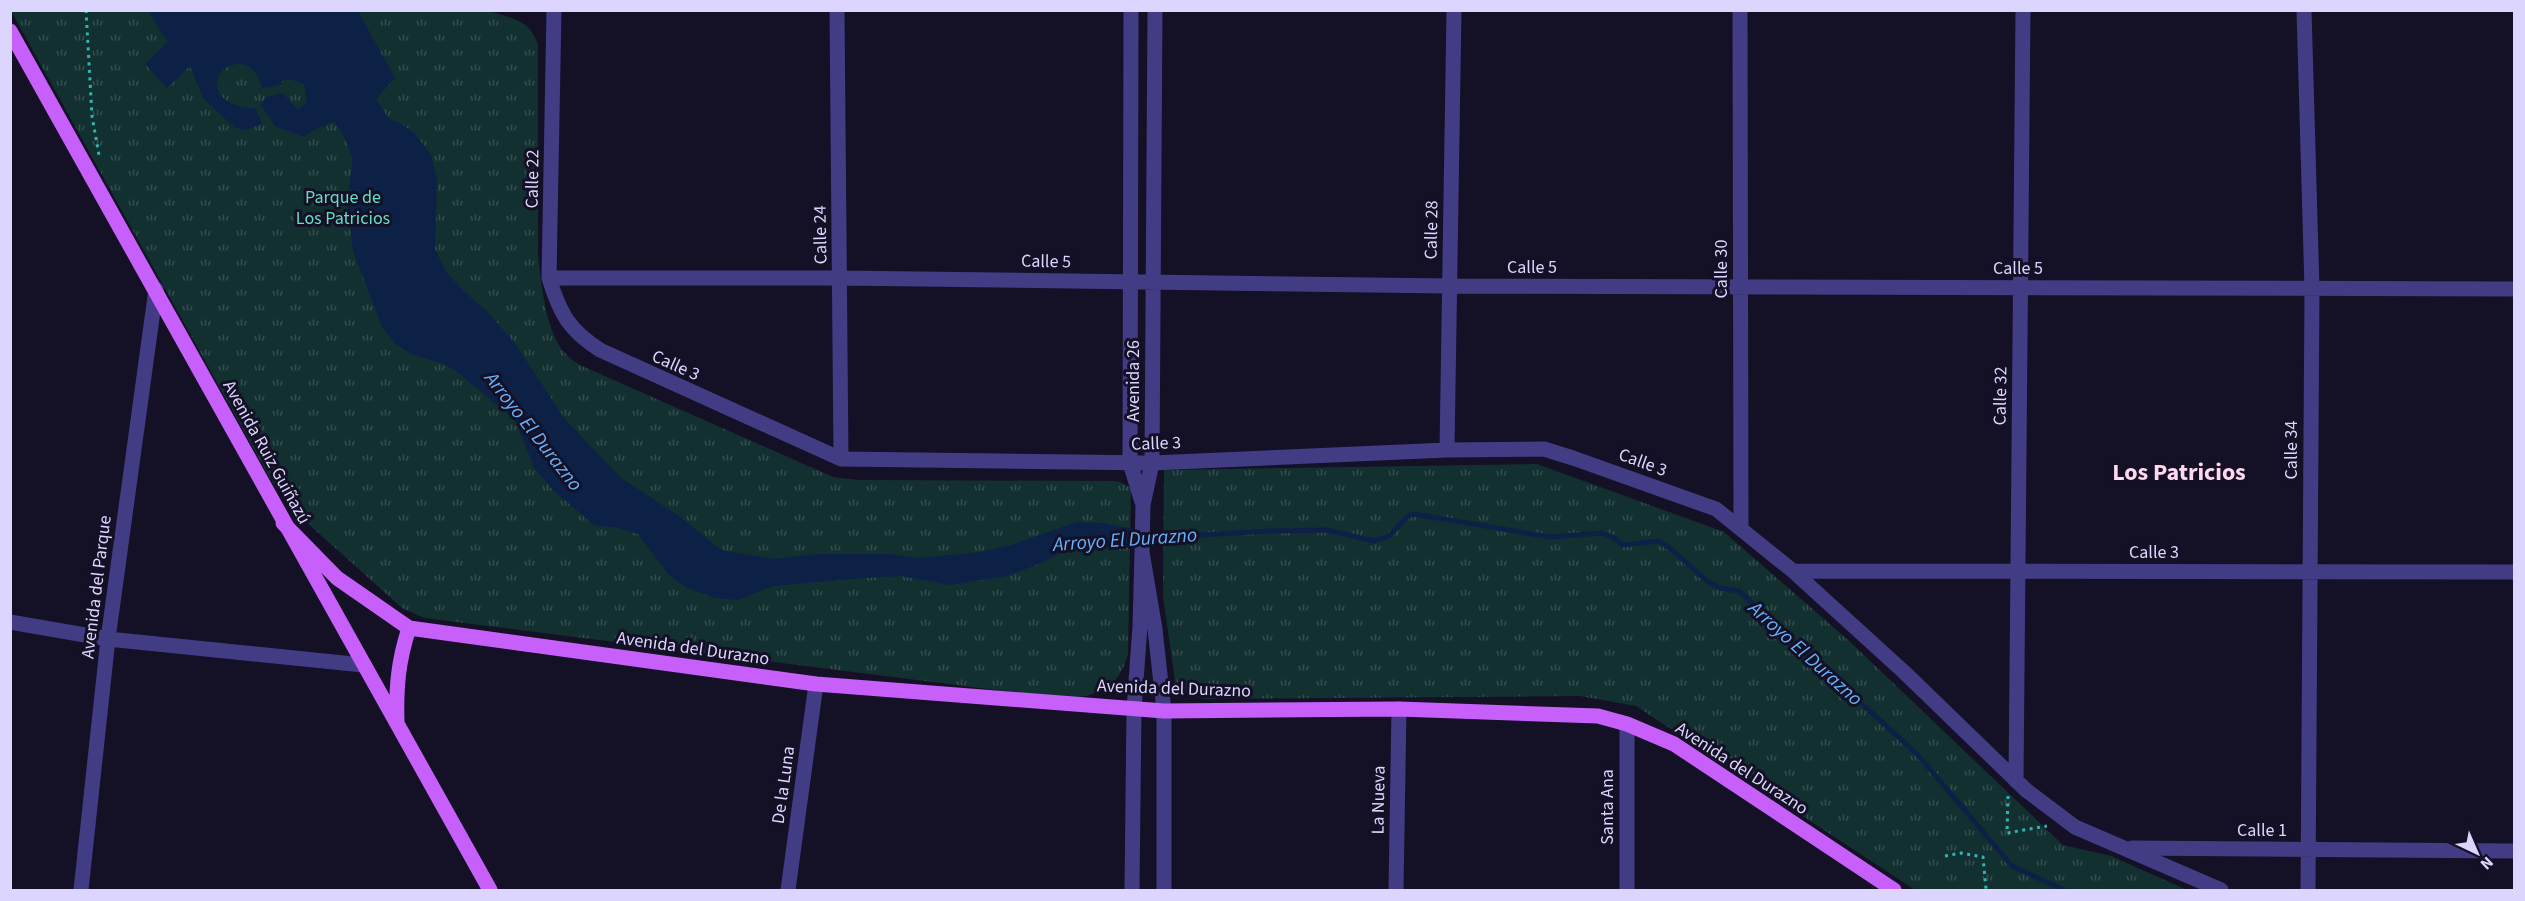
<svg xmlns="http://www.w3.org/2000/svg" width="2525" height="901" font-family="'Source Sans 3',sans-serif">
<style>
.grass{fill:url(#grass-tufts)}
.water{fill:#0d2147}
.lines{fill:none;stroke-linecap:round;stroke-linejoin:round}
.stream{stroke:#0d2147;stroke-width:5}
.path{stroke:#32b5b2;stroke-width:3;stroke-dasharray:3 4.5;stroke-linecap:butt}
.minor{stroke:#413c84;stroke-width:15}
.major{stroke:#c760fb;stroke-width:15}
.labels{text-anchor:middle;stroke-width:6;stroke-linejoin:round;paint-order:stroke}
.street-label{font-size:18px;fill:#dcd6fe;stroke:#141026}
.park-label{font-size:18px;fill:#63ddc3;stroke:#141026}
.water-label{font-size:20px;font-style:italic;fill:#66b1fb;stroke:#141026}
.district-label{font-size:24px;font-weight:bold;fill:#fed8ef;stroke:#141026}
</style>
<defs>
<pattern id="grass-tufts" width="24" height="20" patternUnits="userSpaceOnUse" patternTransform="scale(1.5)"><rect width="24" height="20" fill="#133030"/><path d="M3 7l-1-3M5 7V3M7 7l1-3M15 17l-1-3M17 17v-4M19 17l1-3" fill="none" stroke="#354d4f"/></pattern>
</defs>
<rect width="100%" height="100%" fill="#141026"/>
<path class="grass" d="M 485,10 C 509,18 530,18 538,45 L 538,256 C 542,285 545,334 567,355 C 571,360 577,363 582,366 L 833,477 L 858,480 L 1114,481 L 1120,482 L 1131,488 L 1128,654 C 1117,698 1081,700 1043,696 L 424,618 L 402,608 L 294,511 L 270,478 L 11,11 Z
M 1537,464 L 1724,532 L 1847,639 L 2063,845 L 2111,856 L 2187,890 L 1915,890 L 1636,706 L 1580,696 L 1205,699 L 1176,688 L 1163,596 L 1164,470 Z"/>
<path class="water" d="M 148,11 L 358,11 L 395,78 L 376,99 L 389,119 L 402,124 L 415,134 L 431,155 L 437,180 L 435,249 L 445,270 L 463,291 L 488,312 L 516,345 L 565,419 L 592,448 L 621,478 L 679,516 L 721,550 L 773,559 L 817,554 L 890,554 L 917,558 L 981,552 L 1011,545 L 1077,522 L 1101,523 L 1177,537 L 1168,541 L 1123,547 L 1089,544 L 1068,549 L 1041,563 L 1007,576 L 950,585 L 900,576 L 864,578 L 773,586 L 738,600 L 715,598 L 687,588 L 669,575 L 638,534 L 614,527 L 595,526 L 552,489 L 534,467 L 515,420 L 456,371 L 444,364 L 411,354 L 396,344 L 382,327 L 353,251 L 347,203 L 353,159 L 344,137 L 334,121 L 312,131 L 304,137 L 275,126 L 261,105 L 266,97 L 283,93 L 298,110 L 307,102 L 304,84 L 292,80 L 282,80 L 282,85 L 262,88 C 250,37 192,80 229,102 C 236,107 248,107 256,109 L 262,124 L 246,130 L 235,128 L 203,98 L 190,66 L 167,88 L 145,64 L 168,42 Z"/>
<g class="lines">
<path class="stream" d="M 1171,537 L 1266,531 L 1327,530 L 1374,541 L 1389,536 L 1408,516 L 1414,514 L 1550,537 L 1602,533 L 1613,537 L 1623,545 L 1659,541 L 1671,549 L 1707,581 L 1720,588 L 1739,591 L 1918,755 L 2012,866 L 2064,890"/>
<path class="path" d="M 86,10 L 92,116 L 99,155
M 2008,796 L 2007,833 L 2047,826
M 1945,856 L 1961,853 L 1983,857 L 1986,889"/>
<path class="minor" d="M 554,10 L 549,278 C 560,314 569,330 600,350 L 841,459 L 1152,463 L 1447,450 L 1544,449 L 1573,458 L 1716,509 L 1793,571 L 1904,672 L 2026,790 L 2075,827 L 2221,890
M 837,10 L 841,459
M 1131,10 L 1130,463 L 1142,502
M 1740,10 L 1741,527
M 2304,10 L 2312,289 L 2308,890
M 549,278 L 840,278 L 1450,286 L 2514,289
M 1447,450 L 1454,10
M 1142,552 L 1143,505 L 1152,463 L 1155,10
M 1793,571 L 2514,572
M 10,622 L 108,639 L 363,665
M 2016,781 L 2023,10
M 2132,848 L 2514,851
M 81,890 L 108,639 L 156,289
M 788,890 L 816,684
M 1132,890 L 1134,709 L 1140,626 L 1142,552 L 1155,629 L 1164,711 L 1164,890
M 1396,890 L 1399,709
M 1627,890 L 1627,724"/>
<path class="major" d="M 10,31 L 490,890
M 283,523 L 337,578 L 409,628 L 816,684 L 1164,711 L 1399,709 L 1598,716 L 1627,724 L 1674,744 L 1894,890
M 397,723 C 396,687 398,662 409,628"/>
</g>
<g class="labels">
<g class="street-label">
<text transform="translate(532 179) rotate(-89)" y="6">Calle 22</text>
<text transform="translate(1431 230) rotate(-89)" y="6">Calle 28</text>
<text transform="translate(820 235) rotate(-91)" y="6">Calle 24</text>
<text transform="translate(1046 261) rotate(1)" y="6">Calle 5</text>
<text x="1532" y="273">Calle 5</text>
<text x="2018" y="274">Calle 5</text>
<text transform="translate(1721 269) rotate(-90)" y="6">Calle 30</text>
<text transform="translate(676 365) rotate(24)" y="6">Calle 3</text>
<text transform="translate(1133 381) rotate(-90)" y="6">Avenida 26</text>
<text transform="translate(2000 396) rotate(-89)" y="6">Calle 32</text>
<text transform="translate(1156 443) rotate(-2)" y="6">Calle 3</text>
<text transform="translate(2291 450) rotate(-90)" y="6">Calle 34</text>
<text transform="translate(267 452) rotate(61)" y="6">Avenida Ruiz Guiñazú</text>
<text transform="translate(1643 462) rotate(20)" y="6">Calle 3</text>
<text x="2154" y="558">Calle 3</text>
<text transform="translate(96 587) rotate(-83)" y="6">Avenida del Parque</text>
<text transform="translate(693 648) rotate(8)" y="6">Avenida del Durazno</text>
<text transform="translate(1174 688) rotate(2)" y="6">Avenida del Durazno</text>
<text transform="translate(1742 768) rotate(33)" y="6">Avenida del Durazno</text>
<text transform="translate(783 785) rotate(-82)" y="6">De la Luna</text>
<text transform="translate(1378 800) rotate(-89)" y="6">La Nueva</text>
<text transform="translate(1607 807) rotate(-90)" y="6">Santa Ana</text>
<text x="2262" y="836">Calle 1</text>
</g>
<g class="park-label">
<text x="343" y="203">Parque de<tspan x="343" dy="21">Los Patricios</tspan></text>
</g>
<g class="water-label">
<text transform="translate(534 431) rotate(52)" y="7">Arroyo El Durazno</text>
<text transform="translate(1125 539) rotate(-4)" y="7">Arroyo El Durazno</text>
<text transform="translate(1806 653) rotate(42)" y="7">Arroyo El Durazno</text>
</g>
<g class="district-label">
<text x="2179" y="480">Los Patricios</text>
</g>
</g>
<rect width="2525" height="901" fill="none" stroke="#dcd6fe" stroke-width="24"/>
<g transform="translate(2477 853) rotate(136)" stroke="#141026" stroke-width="4.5" paint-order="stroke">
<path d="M0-4.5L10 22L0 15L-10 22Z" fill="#dcd6fe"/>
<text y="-9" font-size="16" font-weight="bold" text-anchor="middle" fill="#dcd6fe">N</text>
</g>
</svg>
